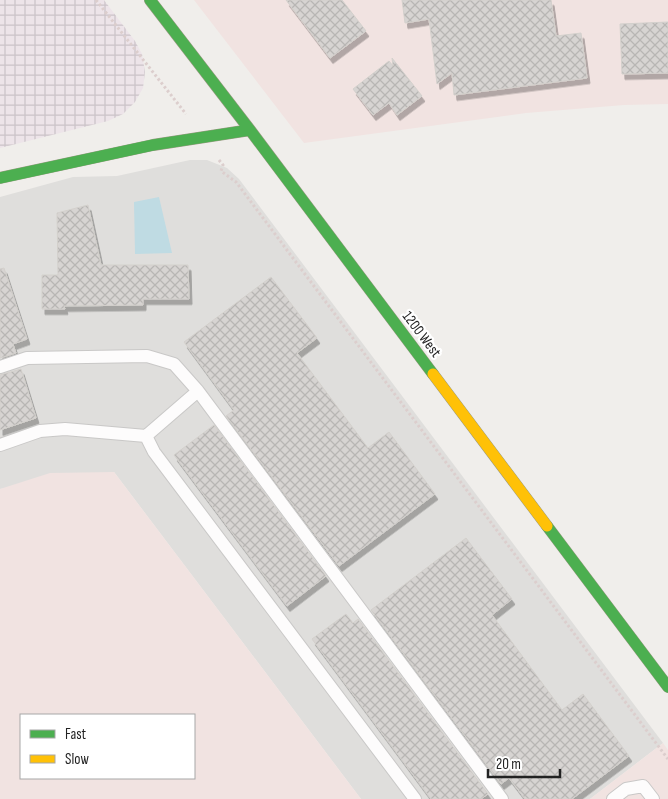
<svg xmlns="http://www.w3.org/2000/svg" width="668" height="799" font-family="'Sofia Sans Condensed',sans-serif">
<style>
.residential{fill:#dfdedc}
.commercial{fill:#f1e3e1;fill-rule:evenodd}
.industrial{fill:url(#industrial-grid)}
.water{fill:#bfdbe3}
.building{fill:url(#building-cross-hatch);stroke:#d3d0cc;filter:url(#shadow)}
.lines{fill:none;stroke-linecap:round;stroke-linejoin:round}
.lane-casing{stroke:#c9c8c7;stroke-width:14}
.fast-casing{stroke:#999a82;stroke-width:12}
.slow-casing{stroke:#999a82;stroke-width:12}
.path{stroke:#dccecd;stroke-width:3;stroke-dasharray:2.5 2.5;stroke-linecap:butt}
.lane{stroke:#fdfcfc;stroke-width:12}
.fast{stroke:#4caf50;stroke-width:11}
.slow{stroke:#ffc107;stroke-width:11}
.labels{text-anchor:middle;stroke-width:4.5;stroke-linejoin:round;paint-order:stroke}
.street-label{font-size:15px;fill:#222;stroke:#fff}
</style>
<defs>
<pattern id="industrial-grid" width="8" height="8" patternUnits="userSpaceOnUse" patternTransform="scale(1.25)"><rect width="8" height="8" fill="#ede4e9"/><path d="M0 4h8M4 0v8" fill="none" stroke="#cbc3c8"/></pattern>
<pattern id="building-cross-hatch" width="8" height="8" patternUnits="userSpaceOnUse" patternTransform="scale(1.25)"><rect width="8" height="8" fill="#d7d4d2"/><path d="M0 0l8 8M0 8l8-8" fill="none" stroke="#b8b6b4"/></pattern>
<filter id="shadow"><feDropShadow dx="3" dy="5.5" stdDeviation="0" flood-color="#0004"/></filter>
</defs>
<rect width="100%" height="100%" fill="#f0eeeb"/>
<path class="residential" d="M 190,160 L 207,160 L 227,168 L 239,179 L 663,743 L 590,799 L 361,799 L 114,472 L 0,489 L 0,197 L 73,177 L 117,176 Z"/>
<path class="commercial" d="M 194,0 L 668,0 L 668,104 L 624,105 L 526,113 L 304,143 Z
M 114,472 L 361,799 L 0,799 L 0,489 L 50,473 ZM 21,715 L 194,715 L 194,778 L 21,778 Z
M 663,743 L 668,750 L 668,799 L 590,799 Z"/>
<path class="industrial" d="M 0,0 L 104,0 L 135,41 L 142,54 L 145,72 L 143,88 L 135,102 L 123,114 L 108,121 L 0,148 Z"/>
<path class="water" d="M 159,197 L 172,253 L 135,254 L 134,202 Z"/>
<path class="building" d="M 286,0 L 342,0 L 366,31 L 330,58 Z
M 402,0 L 551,0 L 556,36 L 581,33 L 587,78 L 454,95 L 452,73 L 437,84 L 429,19 L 405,23 Z
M 668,22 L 668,73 L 622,74 L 620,24 Z
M 392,58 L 422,96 L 397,115 L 389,103 L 373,115 L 353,89 L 389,61 L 393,66 Z
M 88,205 L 101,265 L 188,265 L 189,299 L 143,299 L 143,305 L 64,306 L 65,309 L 42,309 L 42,275 L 58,275 L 57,213 Z
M 4,268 L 27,339 L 13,344 L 16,353 L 0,358 L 0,269 Z
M 271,277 L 317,338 L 297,353 L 368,448 L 389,432 L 435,494 L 339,566 L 226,416 L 234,410 L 184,342 Z
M 21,369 L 36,418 L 0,430 L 0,375 Z
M 214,425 L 326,576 L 287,606 L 174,455 Z
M 466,538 L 512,599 L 492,615 L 562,710 L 583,694 L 629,756 L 572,799 L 525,799 L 509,778 L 501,784 L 371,610 Z
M 346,614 L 353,623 L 358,619 L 488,794 L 481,799 L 431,799 L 312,639 Z"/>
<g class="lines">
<defs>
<path id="lane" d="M 0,367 L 27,358 L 147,356 L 174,364 L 198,391 L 146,436 L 65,429 L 40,431 L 0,445
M 198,391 L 502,799
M 146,436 L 154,452 L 415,799
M 613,799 L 626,789 L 643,786 L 653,799"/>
<path id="fast" d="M 150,0 L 250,130 L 433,374
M 0,178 L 153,145 L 250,130
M 547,526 L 668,687"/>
<path id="slow" d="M 433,374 L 547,526"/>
</defs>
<use href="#lane" class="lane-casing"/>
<use href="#fast" class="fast-casing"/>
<use href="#slow" class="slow-casing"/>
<path class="path" d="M 96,0 L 186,114
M 219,160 L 223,165 L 221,171 L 236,182 L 668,759"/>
<use href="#lane" class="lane"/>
<use href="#fast" class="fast"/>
<use href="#slow" class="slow"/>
</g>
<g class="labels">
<g class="street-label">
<text transform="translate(422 334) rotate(53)" y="5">1200 West</text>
</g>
</g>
<rect x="20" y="714" width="175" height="65" fill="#ffffff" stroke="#a7a7a7"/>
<rect x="30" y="730" width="25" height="8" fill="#4caf50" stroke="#a7a7a7"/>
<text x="65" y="739" font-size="15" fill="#222222">Fast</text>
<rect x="30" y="755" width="25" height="8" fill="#ffc107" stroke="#a7a7a7"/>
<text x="65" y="764" font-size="15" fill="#222222">Slow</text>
<path d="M488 769v8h72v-8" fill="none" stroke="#222222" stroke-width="2.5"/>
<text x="496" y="769" font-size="15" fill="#222222" stroke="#ffffff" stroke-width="4" paint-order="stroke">20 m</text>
</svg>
